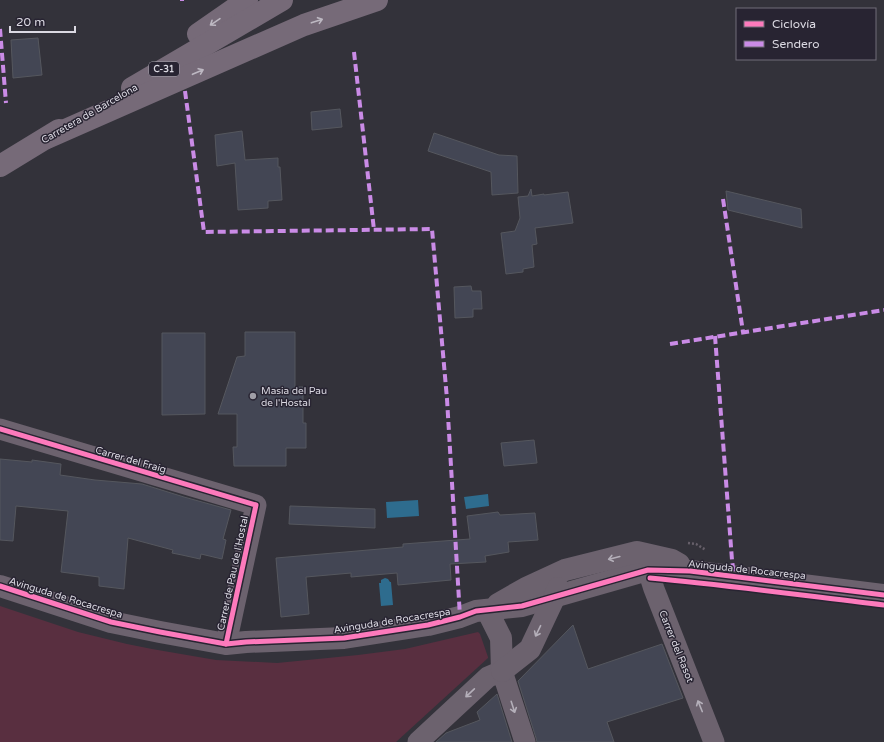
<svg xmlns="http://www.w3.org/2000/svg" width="884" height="742" font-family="'Varela Round',sans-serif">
<rect width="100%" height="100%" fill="#33323a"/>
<path fill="#592f40" d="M 0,606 L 78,632 L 127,644 L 152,649 L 216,660 L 277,663 L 358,655 L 405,649 L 478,632 L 480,634 L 488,657 L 488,658 L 396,742 L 0,742 Z"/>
<g fill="#2e6c8e">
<path d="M 488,494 L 489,506 L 466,509 L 464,497 Z"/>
<path d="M 418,500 L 419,516 L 387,518 L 386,502 Z"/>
<path d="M 385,578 L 388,579 L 390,582 L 391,582 L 393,605 L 381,606 L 379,583 L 381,583 L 381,580 Z"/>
</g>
<g fill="#434654" stroke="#55575e">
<path d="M 38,38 L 42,75 L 13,78 L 11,40 Z"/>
<path d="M 340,109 L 342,127 L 312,130 L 311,112 Z"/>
<path d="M 242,131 L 245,160 L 278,158 L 278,167 L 280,167 L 282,200 L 268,201 L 268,208 L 238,210 L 235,163 L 217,166 L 215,135 Z"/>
<path d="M 434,133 L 499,155 L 517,156 L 518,193 L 492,195 L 491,172 L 428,151 Z"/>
<path d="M 531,189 L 532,196 L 544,194 L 544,195 L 568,192 L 573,223 L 535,228 L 537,244 L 532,245 L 534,267 L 523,269 L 523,272 L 506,274 L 501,233 L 515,231 L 520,218 L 518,197 L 528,196 Z"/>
<path d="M 726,191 L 801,209 L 802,228 L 728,210 Z"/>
<path d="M 471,286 L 472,291 L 481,291 L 482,309 L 473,309 L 473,317 L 455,318 L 454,287 Z"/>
<path d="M 245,332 L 295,332 L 295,387 L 303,387 L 303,423 L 306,423 L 306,448 L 286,448 L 286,466 L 234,466 L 233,447 L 237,447 L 237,414 L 218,414 L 237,357 L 245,356 Z"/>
<path d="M 162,333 L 205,333 L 205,414 L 162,415 Z"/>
<path d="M 534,440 L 537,463 L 504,466 L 501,443 Z"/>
<path d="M 0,459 L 32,462 L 32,460 L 61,464 L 60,475 L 95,480 L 142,484 L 184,497 L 231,510 L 223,539 L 226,540 L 222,559 L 201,554 L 200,559 L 182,555 L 172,553 L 173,550 L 128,538 L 124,589 L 99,586 L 99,577 L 61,572 L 68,511 L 16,506 L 13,541 L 0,540 Z"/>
<path d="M 290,506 L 375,509 L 375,528 L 289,524 Z"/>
<path d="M 498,512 L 500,515 L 535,513 L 538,540 L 508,542 L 509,552 L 485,556 L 486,562 L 450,564 L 451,580 L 398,585 L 397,573 L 351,577 L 351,573 L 306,577 L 309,614 L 281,617 L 276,558 L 403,547 L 403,544 L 470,539 L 467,516 Z"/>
<path d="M 573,625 L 588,669 L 662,644 L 683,698 L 607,722 L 614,742 L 537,742 L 536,738 L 518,681 Z"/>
<path d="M 497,694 L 512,742 L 436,742 L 446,733 L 480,720 L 477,712 Z"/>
</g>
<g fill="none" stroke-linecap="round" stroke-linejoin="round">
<path stroke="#67606a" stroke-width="2.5" stroke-dasharray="2 2" stroke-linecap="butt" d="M 688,543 L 696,544 L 706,550"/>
<g stroke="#6c626e" stroke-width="21">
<path d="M 0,429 L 256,505 L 226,644"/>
<path d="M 639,556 L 648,570 L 654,589 L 714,742"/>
<path d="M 418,742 L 488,677 L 502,671 L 525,742"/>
</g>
<g stroke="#6c626e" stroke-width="22">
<path d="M 0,586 L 111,622 L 160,632 L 226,644 L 246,642 L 344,638 L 428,625 L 460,617 L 476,611 L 522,606 L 648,570 L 690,571 L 884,595"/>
<path d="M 498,604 L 526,588 L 565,570 L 637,552 L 672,560 L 679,564"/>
<path d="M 487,610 L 501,638 L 502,671"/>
<path d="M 502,671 L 530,649 L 555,596 L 558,588"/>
</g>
<g stroke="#766a78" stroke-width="22">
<path d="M 198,34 L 247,0"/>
<path d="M 132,88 L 282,0"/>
<path d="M 47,138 L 304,25 L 377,0"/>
<path d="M 0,166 L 59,130"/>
</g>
<g stroke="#ca8be6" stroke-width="4" stroke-dasharray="8 4" stroke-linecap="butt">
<path d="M 182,0 L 182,1"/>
<path d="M 0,29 L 6,103"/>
<path d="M 354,52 L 374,230"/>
<path d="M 185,91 L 204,232 L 432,229 L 447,399 L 460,617"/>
<path d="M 723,199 L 743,332"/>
<path d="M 715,336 L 732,560 L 734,576"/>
<path d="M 670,344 L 884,310"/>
</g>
<defs>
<g id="cycleway">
<path d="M 0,429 L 256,505 L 226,644"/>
<path d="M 650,578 C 728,585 806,596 884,605"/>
<path d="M 0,586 L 111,622 L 160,632 L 226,644 L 246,642 L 344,638 L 428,625 L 460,617 L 476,611 L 522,606 L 648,570 L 690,571 L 884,595"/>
</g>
</defs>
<use href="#cycleway" stroke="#282432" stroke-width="8"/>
<use href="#cycleway" stroke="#fd7abc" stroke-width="5"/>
</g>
<defs><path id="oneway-shaft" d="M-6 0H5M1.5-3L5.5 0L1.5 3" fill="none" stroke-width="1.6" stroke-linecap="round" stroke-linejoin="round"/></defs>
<g stroke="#bdb8c2">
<use href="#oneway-shaft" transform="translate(317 21) rotate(-18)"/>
<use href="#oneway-shaft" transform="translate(215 22) rotate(146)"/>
<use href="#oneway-shaft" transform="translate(198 72) rotate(-23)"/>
</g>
<g stroke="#b4afb9">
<use href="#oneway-shaft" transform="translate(614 558) rotate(166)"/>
<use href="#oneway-shaft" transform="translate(538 631) rotate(116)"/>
<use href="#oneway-shaft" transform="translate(470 693) rotate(137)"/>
<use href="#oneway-shaft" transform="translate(700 706) rotate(-112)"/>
<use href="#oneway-shaft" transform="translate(513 707) rotate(72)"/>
</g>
<circle fill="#a09fa7" stroke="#282432" stroke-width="1.5" cx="253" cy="396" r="4"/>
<g text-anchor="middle" stroke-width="3" stroke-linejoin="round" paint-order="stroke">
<rect fill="#282432" stroke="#a5a3ad" stroke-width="1" x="149" y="62" width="30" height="14" rx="3"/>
<g font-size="9" font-weight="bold" fill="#dbd9e2">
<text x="164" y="72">C-31</text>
</g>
<g font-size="10" fill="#dbd9e2" stroke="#282432">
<text transform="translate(89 113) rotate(-30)" y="4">Carretera de Barcelona</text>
<text transform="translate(131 459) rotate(16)" y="4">Carrer del Fraig</text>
<text transform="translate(747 569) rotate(6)" y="4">Avinguda de Rocacrespa</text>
<text transform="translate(232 573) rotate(-78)" y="4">Carrer de Pau de l'Hostal</text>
<text transform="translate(66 597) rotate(17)" y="4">Avinguda de Rocacrespa</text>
<text transform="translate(392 620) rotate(-9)" y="4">Avinguda de Rocacrespa</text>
<text transform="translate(677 646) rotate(68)" y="4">Carrer del Rasot</text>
</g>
<g font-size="10" fill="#dbd9e2" stroke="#282432" text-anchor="start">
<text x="261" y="394">Masia del Pau<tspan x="261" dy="12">de l'Hostal</tspan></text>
</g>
</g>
<rect x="736" y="8" width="140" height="52" fill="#282432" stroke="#706c78"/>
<rect x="744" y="21" width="20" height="6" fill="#fd7abc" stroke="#706c78"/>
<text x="772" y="28" font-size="12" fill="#dbd9e2">Ciclovía</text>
<rect x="744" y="41" width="20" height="6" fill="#ca8be6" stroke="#706c78"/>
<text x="772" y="48" font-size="12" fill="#dbd9e2">Sendero</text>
<path d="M10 26v6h65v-6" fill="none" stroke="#dbd9e2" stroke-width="2"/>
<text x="16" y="26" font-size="12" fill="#dbd9e2" stroke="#282432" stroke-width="3" paint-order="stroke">20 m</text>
</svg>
